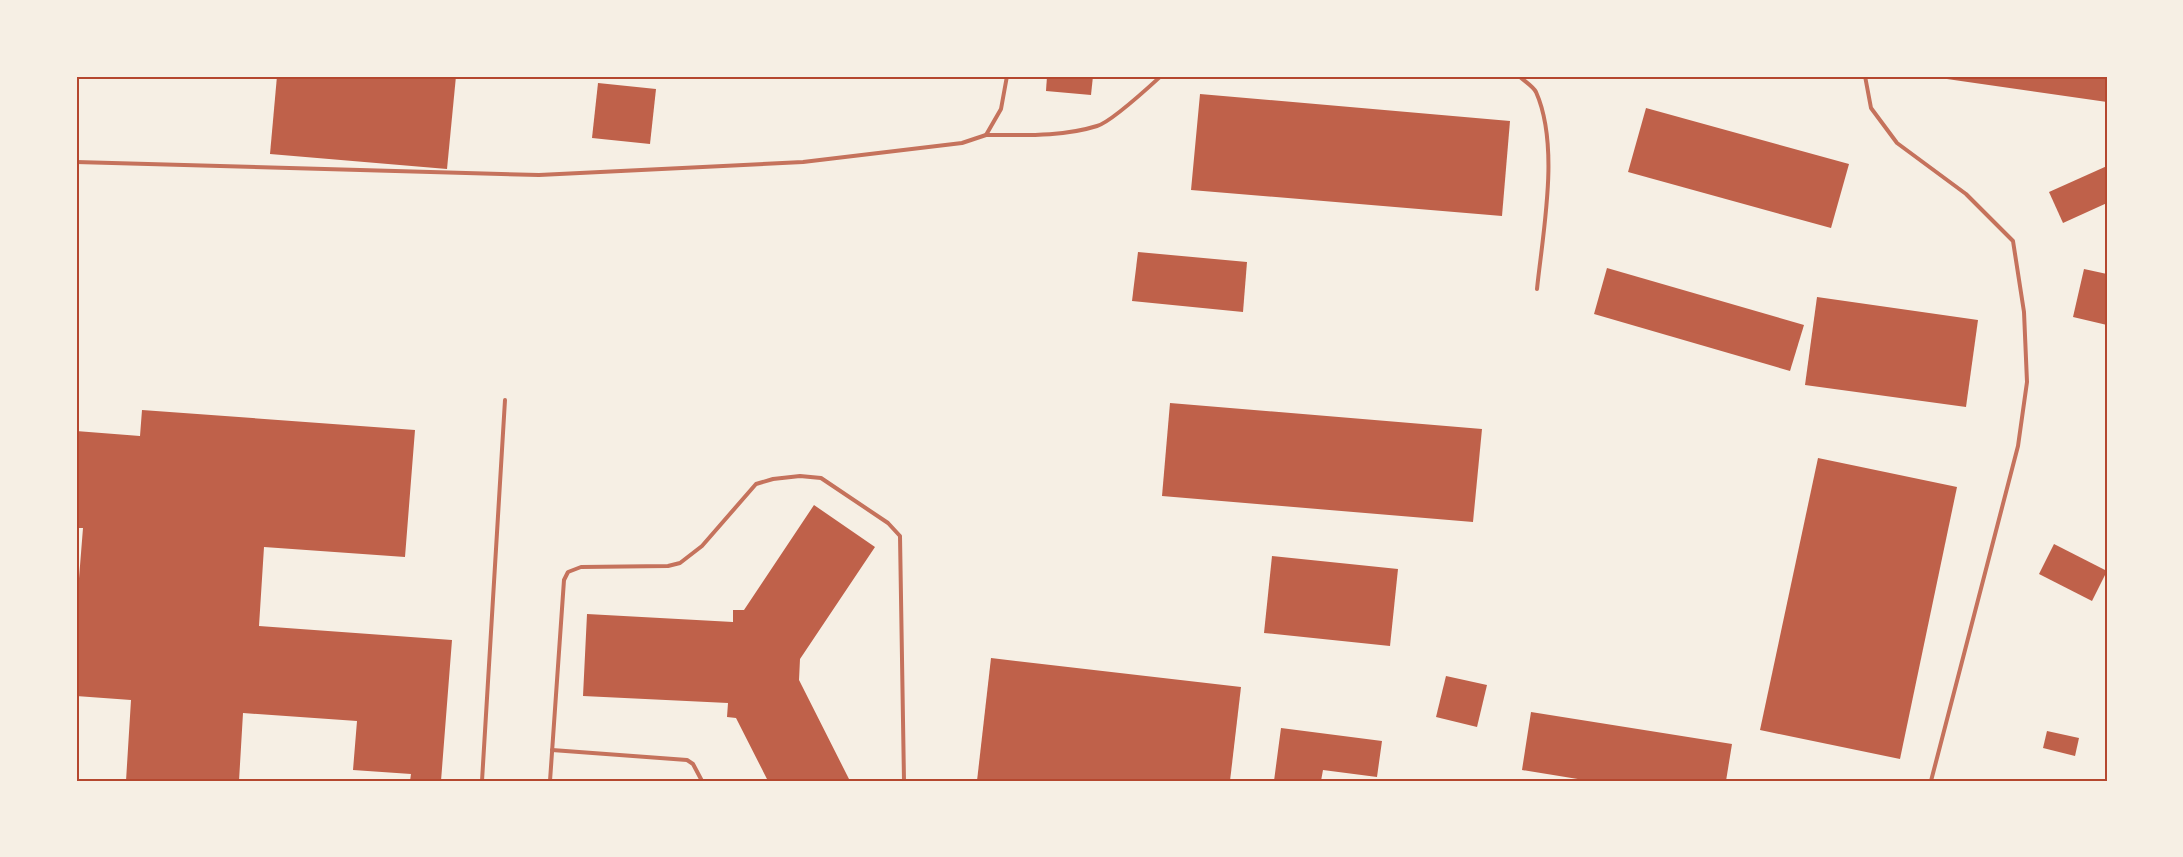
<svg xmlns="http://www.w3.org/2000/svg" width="2183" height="857" font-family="'DM Sans',sans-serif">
<rect width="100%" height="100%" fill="#f6efe4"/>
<g fill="#bf614a">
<path d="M 277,76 L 456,76 L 447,169 L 270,154 Z"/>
<path d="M 1047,76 L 1093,76 L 1091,95 L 1046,91 Z"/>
<path d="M 1933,76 L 2107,76 L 2107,102 L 1933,77 Z"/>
<path d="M 598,83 L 656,89 L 650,144 L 592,138 Z"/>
<path d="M 1200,94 L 1510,121 L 1502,216 L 1191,190 Z"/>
<path d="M 1646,108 L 1849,164 L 1831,228 L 1628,172 Z"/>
<path d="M 2107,166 L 2107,203 L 2063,223 L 2049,192 Z"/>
<path d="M 1138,252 L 1247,262 L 1243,312 L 1132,301 Z"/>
<path d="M 1607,268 L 1804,325 L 1790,371 L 1594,314 Z"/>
<path d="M 2084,269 L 2107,274 L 2107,325 L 2073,317 Z"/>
<path d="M 1817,297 L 1978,320 L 1966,407 L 1805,385 Z"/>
<path d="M 1170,403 L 1482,429 L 1473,522 L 1162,496 Z"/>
<path d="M 142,410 L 415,430 L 405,557 L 264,547 L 259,626 L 452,640 L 441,781 L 410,781 L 411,774 L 353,770 L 357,721 L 243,713 L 239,781 L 126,781 L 131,700 L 76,696 L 76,616 L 83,528 L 76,528 L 76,431 L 140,436 Z"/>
<path d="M 1818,458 L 1957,487 L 1900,759 L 1760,730 Z"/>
<path d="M 814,505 L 875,547 L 800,659 L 799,680 L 850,781 L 768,781 L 736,718 L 727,717 L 728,703 L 583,696 L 587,614 L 733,622 L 733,610 L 744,610 Z"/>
<path d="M 2054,544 L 2107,571 L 2092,601 L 2039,574 Z"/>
<path d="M 1272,556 L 1398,569 L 1390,646 L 1264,633 Z"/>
<path d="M 991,658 L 1241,687 L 1230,781 L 977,781 Z"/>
<path d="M 1446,676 L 1487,685 L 1477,727 L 1436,717 Z"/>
<path d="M 1531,712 L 1732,744 L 1726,781 L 1590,781 L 1522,770 Z"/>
<path d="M 1281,728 L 1382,741 L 1377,777 L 1323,770 L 1321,781 L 1274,781 Z"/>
<path d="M 2047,731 L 2079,738 L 2075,756 L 2043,748 Z"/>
</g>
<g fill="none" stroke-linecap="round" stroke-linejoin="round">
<g stroke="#c5725c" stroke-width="4">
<path d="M 1519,76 C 1524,81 1533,86 1536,92 C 1560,146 1543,231 1537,289"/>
<path d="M 1865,76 L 1871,108 L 1897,143 L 1966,194 L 2013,241 L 2024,312 L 2027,382 L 2018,446 L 1931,781"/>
<path d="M 986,135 C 1023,135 1062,137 1097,126 C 1111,122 1149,87 1161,76"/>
<path d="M 76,162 L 539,175 L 803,162 L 962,143 L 986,135 L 1001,109 L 1007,76"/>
<path d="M 552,750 L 687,760 L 693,764 L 702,781"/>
<path d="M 482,781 L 505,400"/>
<path d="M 550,781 L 564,580 L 568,572 L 581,567 L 668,566 L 680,563 L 702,546 L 756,484 L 773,479 L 800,476 L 821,478 L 888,523 L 900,536 L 904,781"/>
</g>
</g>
<rect width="2183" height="857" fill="none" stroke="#f6efe4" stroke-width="155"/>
<rect x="78" y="78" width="2028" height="702" fill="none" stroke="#b5482f" stroke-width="2"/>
</svg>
